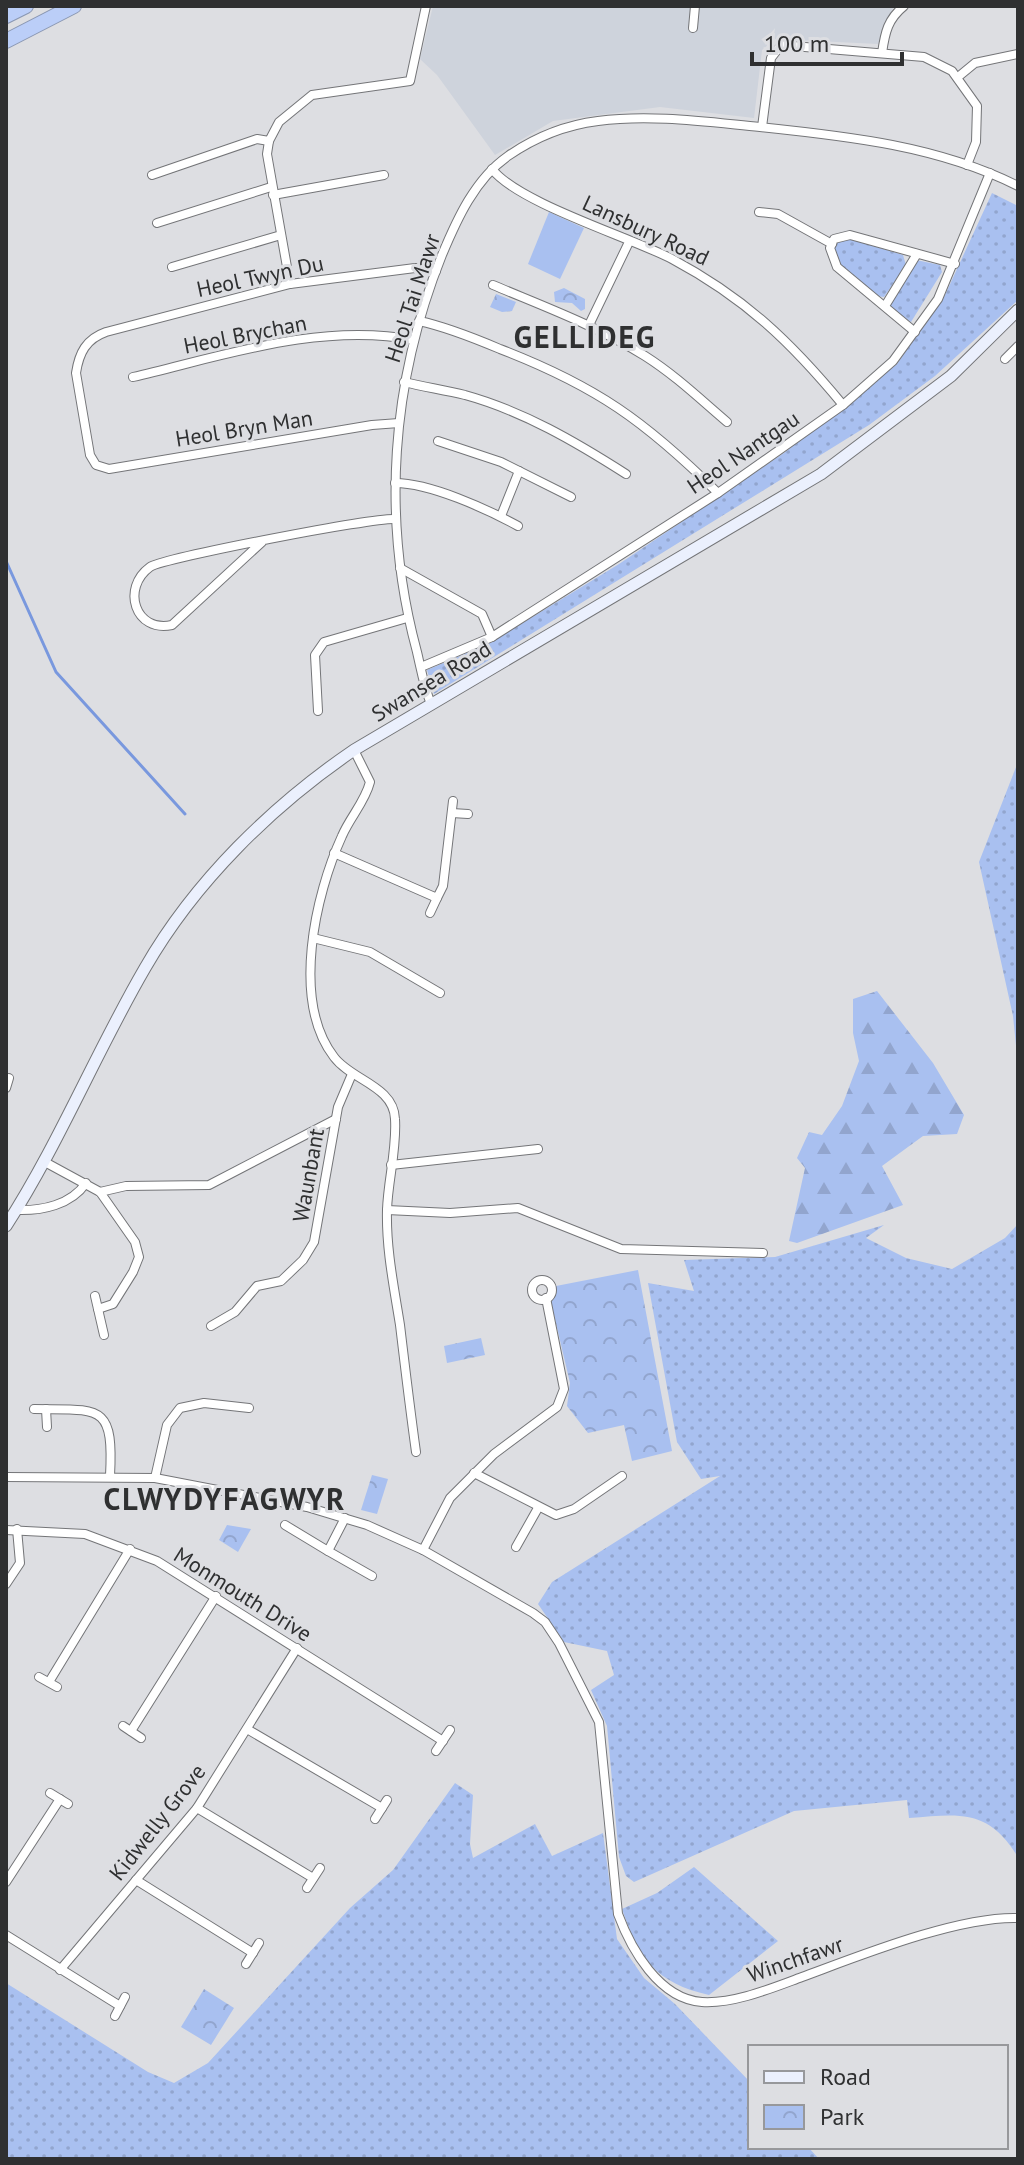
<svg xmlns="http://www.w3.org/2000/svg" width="1024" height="2165" font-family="'PT Sans',sans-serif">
<defs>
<pattern id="grass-dots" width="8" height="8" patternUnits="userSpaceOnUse" patternTransform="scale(2)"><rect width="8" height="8" fill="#a9c0f0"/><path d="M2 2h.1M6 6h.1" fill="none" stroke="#92a5ce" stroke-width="1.8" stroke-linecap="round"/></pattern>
<pattern id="forest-firs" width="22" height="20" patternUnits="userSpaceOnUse" patternTransform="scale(2)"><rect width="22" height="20" fill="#a9c0f0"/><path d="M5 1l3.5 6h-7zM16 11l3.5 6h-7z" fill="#92a5ce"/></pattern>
<pattern id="park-crowns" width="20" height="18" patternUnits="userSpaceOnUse" patternTransform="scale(2)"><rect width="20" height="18" fill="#a9c0f0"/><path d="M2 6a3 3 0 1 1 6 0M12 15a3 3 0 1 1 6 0" fill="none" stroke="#92a5ce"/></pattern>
</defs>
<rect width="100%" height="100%" fill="#dddee2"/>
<path fill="#ced3dc" d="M 433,6 L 894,6 L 878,44 L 775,39 L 762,50 L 754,118 L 660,107 L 553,121 L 495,155 L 437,75 L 420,59 Z"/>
<g fill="url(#grass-dots)">
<path d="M 992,193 L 1018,206 L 1018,300 L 935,376 L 869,425 L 434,694 L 427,670 L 490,643 L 619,564 L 784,453 L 897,364 L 945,295 Z"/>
<path d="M 851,239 L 903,255 L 906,265 L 884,297 L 877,296 L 833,258 L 836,240 Z"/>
<path d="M 916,260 L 940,265 L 942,272 L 911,322 L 889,307 Z"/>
<path d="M 1018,762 L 1018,1065 L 1013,1016 L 979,862 Z"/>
<path d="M 1018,1224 L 1018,1857 C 988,1808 960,1814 909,1818 L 907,1800 L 794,1811 L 634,1882 L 626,1876 L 619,1857 L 607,1726 L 591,1690 L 614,1675 L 607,1651 L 564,1642 L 538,1604 L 552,1582 L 720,1476 L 701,1479 L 677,1442 L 648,1283 L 694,1291 L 684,1260 L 775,1257 L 884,1225 L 866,1238 L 906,1258 L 952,1269 L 1005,1238 Z"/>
<path d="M 455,1783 L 473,1795 L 470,1844 L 473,1858 L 535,1824 L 552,1856 L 603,1833 L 617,1939 L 644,1978 L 675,2004 L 750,2082 L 750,2147 L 808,2147 L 819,2159 L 6,2159 L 6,1983 L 148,2072 L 174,2083 L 208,2063 L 350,1908 L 393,1870 Z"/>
<path d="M 694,1867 L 778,1941 L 709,1995 C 656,1983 639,1959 622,1909 L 657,1893 Z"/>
</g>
<path fill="url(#forest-firs)" d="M 877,991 L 933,1063 L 964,1115 L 957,1134 L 923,1136 L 882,1166 L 903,1205 L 797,1243 L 789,1241 L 805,1168 L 797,1158 L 809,1132 L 822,1135 L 842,1106 L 859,1061 L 853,1033 L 853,999 Z"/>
<g fill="url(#park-crowns)">
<path d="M 564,288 L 585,299 L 585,309 L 581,311 L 572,303 L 555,302 L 554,292 Z"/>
<path d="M 496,294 L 516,302 L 512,311 L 502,312 L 490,307 Z"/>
<path d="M 638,1270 L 672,1451 L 632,1461 L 624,1425 L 588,1433 L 567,1406 L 570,1383 L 551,1302 L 556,1286 Z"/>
<path d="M 481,1338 L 485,1355 L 447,1363 L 444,1346 Z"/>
<path d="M 372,1475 L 388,1479 L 377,1514 L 361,1510 Z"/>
<path d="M 227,1525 L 251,1529 L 238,1552 L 219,1540 Z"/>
<path d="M 204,1989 L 234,2008 L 211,2045 L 181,2027 Z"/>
</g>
<path fill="#a9c0f0" d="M 549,212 L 584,228 L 560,279 L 528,264 Z"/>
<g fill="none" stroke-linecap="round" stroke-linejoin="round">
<path stroke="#7998de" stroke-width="3" d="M 6,561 L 56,672 L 185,814"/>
<defs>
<g id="street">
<path d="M 693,28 L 695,6"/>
<path d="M 882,53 C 885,32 888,19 904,6"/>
<path d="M 958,77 L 975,63 L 1018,54"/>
<path d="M 762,127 L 771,58 L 781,45 L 924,57 L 952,71 L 977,106 L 976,142 L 967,165"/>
<path d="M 492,169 C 518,203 630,237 672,259 C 745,298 791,342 843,405"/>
<path d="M 152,175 L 257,139 L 269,141"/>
<path d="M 273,195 L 384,175"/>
<path d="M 759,212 L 778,214 L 832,244"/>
<path d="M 157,223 L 271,187"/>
<path d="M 172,267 L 281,235"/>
<path d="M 290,284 L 267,154 L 269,141 L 279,122 L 312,95 L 410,81 L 426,6"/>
<path d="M 493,285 C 545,307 597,326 645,356 C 675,375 700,399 727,422"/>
<path d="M 885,306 L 917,254"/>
<path d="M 419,321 C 447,327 474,338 500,349 C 596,386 645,421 718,493"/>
<path d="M 589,325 L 629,242"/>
<path d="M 915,332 L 837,267 L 830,248 L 834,239 L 850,235 L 955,264"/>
<path d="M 1005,359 L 1018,346"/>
<path d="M 133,377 C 223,356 320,322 414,340"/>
<path d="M 404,382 C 424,387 445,390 465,395 C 523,411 576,442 626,474"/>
<path d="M 399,423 L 372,425 L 109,469 L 96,465 L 90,455 L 76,373 C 79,353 86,339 106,332 L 290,284 L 415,268 L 436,271"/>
<path d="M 438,441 L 501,462 L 571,497"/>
<path d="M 395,483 C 430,483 487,509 518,526"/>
<path d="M 501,516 L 519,471"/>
<path d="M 262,542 L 172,625 C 135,633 121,588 150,567 C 163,558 375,517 396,519"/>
<path d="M 400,568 L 482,614 L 492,637"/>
<path d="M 421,667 L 492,637 L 718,493 L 843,405 L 893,361 L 938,299 L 990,173"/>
<path d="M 431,704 C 424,687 421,669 417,652 C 381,519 391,382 442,255 C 457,219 475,179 508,156 C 534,138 566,125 598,121 C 651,114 707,122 760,127 C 847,136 939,146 1018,186"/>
<path d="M 318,711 L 315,655 L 324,642 L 407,618"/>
<path d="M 354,750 L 370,782 C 365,802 350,817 342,836 C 315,895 291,1001 334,1057 C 351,1080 394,1086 395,1119 C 397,1149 388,1180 387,1210 C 386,1249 394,1287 400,1325 C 405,1367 410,1409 416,1452"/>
<path d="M 452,813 L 468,814"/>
<path d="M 334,853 L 437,898 L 443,886 L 453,801"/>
<path d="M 430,913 L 437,898"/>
<path d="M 313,938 L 370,952 L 440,993"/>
<path d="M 6,1088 L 9,1078"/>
<path d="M 43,1161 L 100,1192 L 135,1242 L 139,1257 L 133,1272 L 113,1304 L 98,1309"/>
<path d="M 391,1165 L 538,1149"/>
<path d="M 100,1192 L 126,1186 L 209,1185 L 336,1119"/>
<path d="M 16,1210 C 42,1211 71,1205 86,1183"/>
<path d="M 387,1210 L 450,1213 L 518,1208 L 621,1249 L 763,1253"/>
<circle cx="542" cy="1290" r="10"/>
<path d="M 95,1296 L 104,1335"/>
<path d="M 211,1326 L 235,1312 L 257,1286 L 281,1281 L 303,1260 L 314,1242 L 338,1107 L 352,1074"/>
<path d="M 34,1409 C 100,1410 114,1403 110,1476"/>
<path d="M 46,1409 L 47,1427"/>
<path d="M 474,1473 L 556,1515 L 574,1509 L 622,1476"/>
<path d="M 6,1477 L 155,1478 L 307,1507 L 367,1525 L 423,1550 L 533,1613 L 545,1622 L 559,1643 L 599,1722 L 618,1914 C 631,1949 659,1999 702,2002 C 734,2004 772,1988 802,1977 C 859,1956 958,1916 1018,1918"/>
<path d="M 155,1478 L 167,1425 L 180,1408 L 204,1403 L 249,1408"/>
<path d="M 285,1525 L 328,1551 L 345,1518"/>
<path d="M 6,1530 L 85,1534 L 157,1561 L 443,1741"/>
<path d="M 516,1547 L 538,1508"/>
<path d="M 423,1550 L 450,1498 L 494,1454 L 557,1407 L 564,1389 L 546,1298"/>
<path d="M 328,1551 L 372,1576"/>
<path d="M 6,1584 L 20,1563 L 17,1529"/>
<path d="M 39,1677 L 57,1687"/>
<path d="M 49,1682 L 130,1549"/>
<path d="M 123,1726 L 141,1738"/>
<path d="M 247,1729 L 382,1808"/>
<path d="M 131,1731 L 216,1596"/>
<path d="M 436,1751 L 450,1730"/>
<path d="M 50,1793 L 68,1804"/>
<path d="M 197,1808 L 313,1878"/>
<path d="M 375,1819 L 387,1800"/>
<path d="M 136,1880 L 253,1953"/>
<path d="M 6,1882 L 60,1799"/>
<path d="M 307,1888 L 320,1868"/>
<path d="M 6,1935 L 120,2006"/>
<path d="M 246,1964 L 259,1943"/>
<path d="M 60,1970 L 197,1808 L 297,1648"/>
<path d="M 115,2016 L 125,1997"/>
</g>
<path id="secondary" d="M 6,1226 C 59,1144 96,1052 145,968 C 195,881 272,806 354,750 L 821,474 L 951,376 L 1018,310"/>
<g id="highway">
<path d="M 6,16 L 26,6"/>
<path d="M 6,41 L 74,6"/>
</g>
</defs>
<use href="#street" stroke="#747578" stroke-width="10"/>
<use href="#secondary" stroke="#747578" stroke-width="13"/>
<use href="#highway" stroke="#8a97b2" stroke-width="16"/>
<use href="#street" stroke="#fff" stroke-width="8"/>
<use href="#secondary" stroke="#ebf0fd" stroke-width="11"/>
<use href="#highway" stroke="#bbcef8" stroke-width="14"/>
</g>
<g text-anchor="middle" stroke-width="6" stroke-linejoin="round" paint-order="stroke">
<g font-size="22" fill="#2f3031" stroke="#dddee2">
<text transform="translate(646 230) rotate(25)" y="8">Lansbury Road</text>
<text transform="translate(260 276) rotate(-12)" y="8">Heol Twyn Du</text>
<text transform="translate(412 298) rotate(-72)" y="8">Heol Tai Mawr</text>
<text transform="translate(245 334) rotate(-11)" y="8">Heol Brychan</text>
<text transform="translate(244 428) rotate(-9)" y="8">Heol Bryn Man</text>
<text transform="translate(743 452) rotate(-34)" y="8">Heol Nantgau</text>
<text transform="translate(431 681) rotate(-31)" y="8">Swansea Road</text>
<text transform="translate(308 1175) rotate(-80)" y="8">Waunbant</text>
<text transform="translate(243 1594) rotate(32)" y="8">Monmouth Drive</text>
<text transform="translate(157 1822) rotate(-52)" y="8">Kidwelly Grove</text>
<text transform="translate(795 1959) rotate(-19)" y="8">Winchfawr</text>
</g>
<g font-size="30" font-weight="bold" letter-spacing="2" fill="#2f3031" stroke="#dddee2">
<text x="585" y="348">GELLIDEG</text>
<text x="225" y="1510">CLWYDYFAGWYR</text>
</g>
</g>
<rect width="1024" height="2165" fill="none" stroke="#2f3031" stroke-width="16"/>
<rect x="748" y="2045" width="260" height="104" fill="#dddee2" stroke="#97989b" stroke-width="2"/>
<rect x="764" y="2071" width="40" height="12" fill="#ebf0fd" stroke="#97989b" stroke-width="2"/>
<text x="820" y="2085" font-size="24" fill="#2f3031">Road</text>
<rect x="764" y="2105" width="40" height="24" fill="url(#park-crowns)" stroke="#97989b" stroke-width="2"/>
<text x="820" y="2125" font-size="24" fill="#2f3031">Park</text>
<path d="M752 52v12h150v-12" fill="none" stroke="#2f3031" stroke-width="4"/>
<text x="764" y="52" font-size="24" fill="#2f3031" stroke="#dddee2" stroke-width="6" paint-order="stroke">100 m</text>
</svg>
